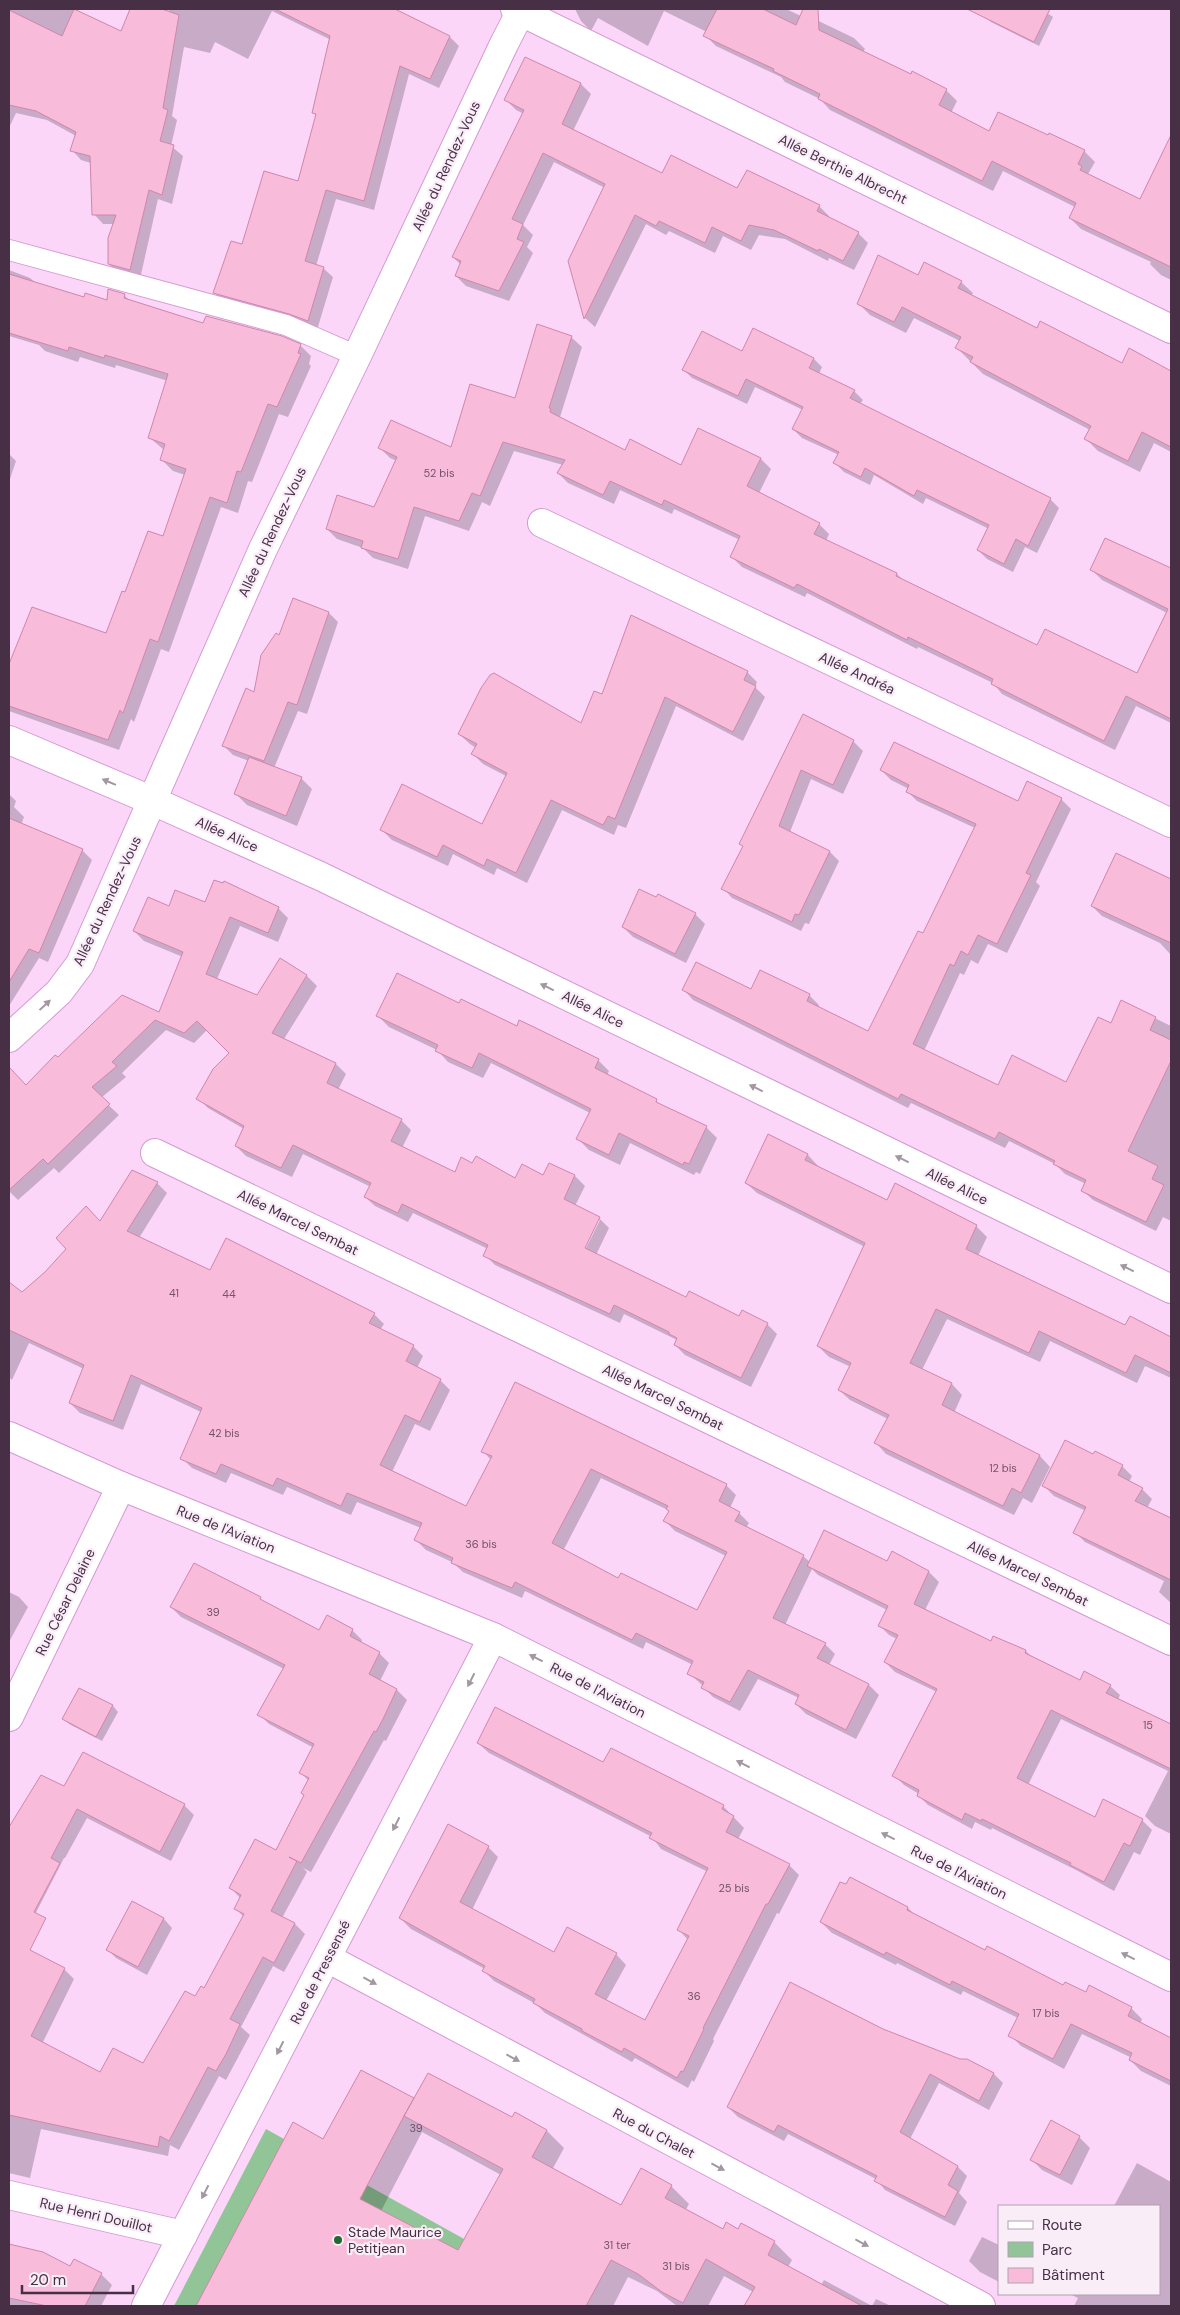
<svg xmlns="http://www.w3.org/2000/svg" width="1180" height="2315" font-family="'DM Sans',sans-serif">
<rect width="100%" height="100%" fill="#fbd6f9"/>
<path fill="#91c497" d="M 266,2129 L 585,2306 L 174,2306 Z"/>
<g fill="#0003" fill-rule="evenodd">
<path d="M 9,9 L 70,9 L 122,32 L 132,9 L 158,9 L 168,12 L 170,9 L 390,9 L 450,37 L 459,46 L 439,88 L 409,74 L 374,210 L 336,199 L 316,266 L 323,268 L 333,277 L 317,330 L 224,302 L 215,293 L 243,246 L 299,183 L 317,116 L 314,113 L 331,40 L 272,11 L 248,59 L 215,42 L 210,53 L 184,47 L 172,116 L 177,120 L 171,146 L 183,156 L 172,204 L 158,199 L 140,279 L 119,274 L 109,264 L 115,224 L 103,224 L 94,214 L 91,163 L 81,160 L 72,150 L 76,136 L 47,120 L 16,113 L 9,128 Z"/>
<path d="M 575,9 L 731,9 L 736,11 L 738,9 L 786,9 L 801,16 L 802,13 L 854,38 L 865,49 L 863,52 L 946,90 L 957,101 L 951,113 L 990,133 L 1084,151 L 1095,162 L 1088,174 L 1141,201 L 1157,167 L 1171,173 L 1171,280 L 1161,275 L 1150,264 L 1151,262 L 1081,229 L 1070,218 L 1075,207 L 1003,171 L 993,191 L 830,110 L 820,99 L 785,82 L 781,77 L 716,46 L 705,35 L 707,32 L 664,11 L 648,46 L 598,18 L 591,31 L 581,21 Z"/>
<path d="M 989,9 L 1041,9 L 1053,17 L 1039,46 L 991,22 L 985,17 Z"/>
<path d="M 526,59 L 581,84 L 591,94 L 573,131 L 663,174 L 819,206 L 829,216 L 828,218 L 858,233 L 868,243 L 854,270 L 829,258 L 828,261 L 785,239 L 759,235 L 751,250 L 723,236 L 715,253 L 669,231 L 666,235 L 646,224 L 595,327 L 585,318 L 570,261 L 605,188 L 554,162 L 523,225 L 533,235 L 527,247 L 533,253 L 509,301 L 466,286 L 456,276 L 461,265 L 453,257 L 524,114 L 516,110 L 506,100 Z"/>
<path d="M 9,270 L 30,278 L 36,283 L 85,299 L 109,301 L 124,295 L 131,302 L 204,324 L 300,345 L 311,356 L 309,364 L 311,366 L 288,417 L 279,414 L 252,482 L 248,481 L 238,513 L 221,507 L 169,652 L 161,649 L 134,722 L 131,719 L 119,750 L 9,711 L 9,668 L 33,608 L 107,635 L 126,593 L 164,538 L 185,475 L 173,471 L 162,460 L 164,450 L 150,438 L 168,381 L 116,365 L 115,368 L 80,357 L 78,362 L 45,351 L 39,345 L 9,336 Z"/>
<path d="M 918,276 L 961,282 L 973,293 L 971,296 L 1037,330 L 1123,364 L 1130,350 L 1171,373 L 1171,452 L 1154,443 L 1140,472 L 1098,451 L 1086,439 L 1090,430 L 983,374 L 956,347 L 960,341 L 914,318 L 906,333 L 870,315 L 858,303 Z"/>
<path d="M 571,337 L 582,347 L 560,417 L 625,451 L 681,467 L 761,459 L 771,469 L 759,493 L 819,524 L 829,534 L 826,541 L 897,574 L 904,581 L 1038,647 L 1137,674 L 1167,613 L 1102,580 L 1092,570 L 1106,539 L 1171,569 L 1171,723 L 1136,706 L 1115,750 L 1002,694 L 993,683 L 918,647 L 917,649 L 807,593 L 805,597 L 742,567 L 732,557 L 740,540 L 674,509 L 672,514 L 620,490 L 614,504 L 568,483 L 558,473 L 563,465 L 514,451 L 490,506 L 482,502 L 469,531 L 425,516 L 408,569 L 373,558 L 363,548 L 337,539 L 327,529 L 375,509 L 397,461 L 390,458 L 380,448 L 452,449 L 516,400 Z"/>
<path d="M 742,353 L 814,359 L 822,367 L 819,374 L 854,391 L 863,400 L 860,404 L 1050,499 L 1059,508 L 1037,553 L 1025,547 L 1013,572 L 987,559 L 978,550 L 989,529 L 926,498 L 923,504 L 874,475 L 870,485 L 844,472 L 835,463 L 839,455 L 802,438 L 793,429 L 803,410 L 755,387 L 747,404 L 692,378 L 684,370 Z"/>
<path d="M 9,454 L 16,461 L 9,482 Z"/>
<path d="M 329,613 L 338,622 L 307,714 L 298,711 L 274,768 L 301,778 L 312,789 L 297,826 L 247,805 L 236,794 L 249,761 L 233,755 L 224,746 L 255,693 L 280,636 Z"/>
<path d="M 747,672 L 757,682 L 755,687 L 765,697 L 743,741 L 676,706 L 626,828 L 618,825 L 614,835 L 562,810 L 527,883 L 497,868 L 494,875 L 453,854 L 448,866 L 392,840 L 381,829 L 483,825 L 506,776 L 483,764 L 473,754 L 476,748 L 470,744 L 459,734 L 582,725 L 603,696 Z"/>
<path d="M 803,716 L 853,741 L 863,751 L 843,794 L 811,779 L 790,832 L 830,852 L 839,861 L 809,924 L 805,923 L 801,931 L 732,898 L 723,888 L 744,847 Z"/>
<path d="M 881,770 L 1018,803 L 1061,799 L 1071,809 L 1036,882 L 1040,886 L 1007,953 L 988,944 L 978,964 L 971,960 L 964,975 L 960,973 L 924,1051 L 998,1087 L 1067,1083 L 1111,1025 L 1122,1002 L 1171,1026 L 1171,1221 L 1163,1217 L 1156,1231 L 1093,1200 L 1083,1191 L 1086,1184 L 1065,1174 L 1055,1164 L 1009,1141 L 1005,1148 L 911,1103 L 908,1108 L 693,1000 L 684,990 L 751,991 L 809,995 L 819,1005 L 818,1007 L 869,1032 L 923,935 L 975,828 L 917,801 L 908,792 L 909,789 L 891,780 Z"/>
<path d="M 9,794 L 16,801 L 14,807 L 24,817 L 21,825 L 82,850 L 92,860 L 48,962 L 39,958 L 9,1006 Z"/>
<path d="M 1116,855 L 1171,880 L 1171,955 L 1160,943 L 1102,916 L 1092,906 Z"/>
<path d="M 205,904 L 278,908 L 288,918 L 278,942 L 240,926 L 217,979 L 258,997 L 280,959 L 307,976 L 317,986 L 284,1039 L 336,1064 L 346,1074 L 338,1090 L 401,1120 L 411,1130 L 402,1148 L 455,1174 L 473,1165 L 516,1180 L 544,1177 L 550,1165 L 575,1176 L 585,1186 L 575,1206 L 599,1218 L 609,1228 L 596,1255 L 687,1298 L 740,1317 L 767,1324 L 777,1334 L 751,1387 L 685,1355 L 675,1345 L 677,1340 L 624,1314 L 620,1323 L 495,1265 L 485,1255 L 488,1249 L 413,1213 L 408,1222 L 375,1206 L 365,1197 L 371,1187 L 303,1154 L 292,1177 L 246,1156 L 236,1146 L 244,1129 L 208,1108 L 198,1098 L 230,1053 L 207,1030 L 194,1043 L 166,1030 L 122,1073 L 126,1077 L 101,1098 L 119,1115 L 59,1173 L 54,1168 L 18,1200 L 9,1191 L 9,1096 L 22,1083 L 26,1087 L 58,1059 L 159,1013 L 183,957 L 144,941 L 134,931 L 170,907 ZM 597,1220 L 600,1220 L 583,1254 L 581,1253 Z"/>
<path d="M 695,914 L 705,924 L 686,963 L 633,937 L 623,927 Z"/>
<path d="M 460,1005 L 598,1060 L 609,1071 L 607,1076 L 656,1101 L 663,1107 L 706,1127 L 717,1138 L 700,1174 L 696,1172 L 694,1175 L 630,1143 L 620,1165 L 589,1150 L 578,1139 L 590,1113 L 491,1063 L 483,1078 L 448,1062 L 437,1050 L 389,1027 L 378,1016 Z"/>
<path d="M 768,1136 L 808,1155 L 818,1166 L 817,1168 L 887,1202 L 895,1185 L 976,1226 L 987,1237 L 978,1256 L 1126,1326 L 1130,1317 L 1171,1338 L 1171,1378 L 1145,1366 L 1137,1383 L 1050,1341 L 1040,1362 L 947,1319 L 922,1370 L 952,1384 L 962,1395 L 954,1413 L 1040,1456 L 1050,1467 L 1032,1503 L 1023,1498 L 1014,1515 L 886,1454 L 876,1443 L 888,1419 L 850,1400 L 839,1390 L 851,1367 L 829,1357 L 818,1346 L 865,1247 L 757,1193 L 746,1183 Z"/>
<path d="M 157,1183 L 167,1193 L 139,1238 L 211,1272 L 374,1314 L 384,1324 L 380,1330 L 413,1346 L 423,1356 L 417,1368 L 440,1380 L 450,1390 L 430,1431 L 415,1424 L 392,1472 L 466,1508 L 491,1460 L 483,1451 L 726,1485 L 736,1495 L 730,1508 L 739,1513 L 749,1523 L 746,1528 L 803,1556 L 810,1562 L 888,1563 L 893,1553 L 929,1572 L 939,1582 L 925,1610 L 992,1643 L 1026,1651 L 1033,1658 L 1080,1681 L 1110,1686 L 1120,1695 L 1118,1700 L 1171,1725 L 1171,1834 L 1155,1826 L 1145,1816 L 1168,1771 L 1061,1719 L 1028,1785 L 1095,1819 L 1142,1820 L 1152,1830 L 1140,1855 L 1134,1852 L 1114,1891 L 1078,1871 L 992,1828 L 991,1830 L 975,1822 L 972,1829 L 928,1805 L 918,1795 L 919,1794 L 904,1785 L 894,1775 L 937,1692 L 895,1672 L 885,1662 L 897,1639 L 889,1635 L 879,1625 L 887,1610 L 818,1575 L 812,1569 L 785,1625 L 825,1644 L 835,1654 L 829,1665 L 869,1685 L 879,1695 L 856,1739 L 806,1714 L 796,1704 L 799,1698 L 758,1679 L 740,1711 L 713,1697 L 703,1687 L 703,1686 L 689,1673 L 693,1665 L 646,1642 L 643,1649 L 525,1591 L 522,1598 L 463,1572 L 452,1562 L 426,1550 L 416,1540 L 421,1528 L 357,1502 L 351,1515 L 287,1487 L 283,1495 L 231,1473 L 226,1483 L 192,1468 L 182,1458 L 201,1412 L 141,1384 L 123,1430 L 80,1413 L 70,1403 L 84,1369 L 29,1343 L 12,1380 L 9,1377 L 9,1305 L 100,1222 ZM 601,1478 L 670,1511 L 665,1521 L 675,1531 L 726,1556 L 698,1612 L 619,1580 L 563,1551 Z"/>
<path d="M 1094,1456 L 1122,1466 L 1132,1476 L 1129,1482 L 1142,1489 L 1152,1499 L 1147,1508 L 1171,1519 L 1171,1603 L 1159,1592 L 1164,1581 L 1085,1542 L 1075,1532 L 1086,1511 L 1054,1496 L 1044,1486 Z"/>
<path d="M 9,1592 L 19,1597 L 28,1607 L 9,1642 Z"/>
<path d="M 260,1598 L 266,1604 L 320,1632 L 352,1630 L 362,1640 L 361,1643 L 379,1653 L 389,1663 L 380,1681 L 397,1690 L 407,1700 L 392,1729 L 386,1741 L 384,1740 L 311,1872 L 303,1868 L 307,1872 L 282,1918 L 295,1924 L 305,1934 L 284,1972 L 273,1966 L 241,2027 L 250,2035 L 226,2080 L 219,2076 L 179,2150 L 170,2145 L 168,2156 L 41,2129 L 30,2178 L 9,2173 L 9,2085 L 38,1955 L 64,1969 L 74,1979 L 42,2044 L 100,2074 L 144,2065 L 205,1989 L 244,1917 L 235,1908 L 240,1898 L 231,1888 L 276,1852 L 305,1796 L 302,1793 L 309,1781 L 301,1773 L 314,1748 L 269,1724 L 259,1714 L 284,1669 L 181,1617 L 171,1607 Z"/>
<path d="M 79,1689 L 113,1706 L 118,1712 L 102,1741 L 69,1724 L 64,1718 Z"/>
<path d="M 478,1743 L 603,1764 L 723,1806 L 744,1828 L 738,1839 L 789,1865 L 799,1875 L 779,1914 L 777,1913 L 713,2039 L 714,2041 L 694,2082 L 692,2080 L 688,2088 L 635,2058 L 632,2062 L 545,2013 L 536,2004 L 494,1981 L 484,1971 L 485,1969 L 411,1929 L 400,1918 L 488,1847 L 498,1857 L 472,1910 L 554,1954 L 616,1954 L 626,1965 L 606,2001 L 645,2022 L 688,1940 L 679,1930 L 708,1872 L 661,1849 L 652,1837 L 489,1753 Z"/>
<path d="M 64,1788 L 184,1805 L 194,1815 L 171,1861 L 87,1818 L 65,1858 L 64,1858 L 9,1965 L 9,1853 L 14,1842 L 9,1836 L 9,1830 L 22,1806 L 24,1808 Z"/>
<path d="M 850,1879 L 908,1908 L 916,1916 L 986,1951 L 1064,1987 L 1131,2008 L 1142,2019 L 1140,2024 L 1171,2039 L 1171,2086 L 1141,2071 L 1130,2060 L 1132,2058 L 1082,2034 L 1064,2069 L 1021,2046 L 1010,2035 L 1018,2018 L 963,1991 L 961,1995 L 897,1963 L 896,1965 L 832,1933 L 821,1922 Z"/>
<path d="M 133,1902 L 164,1919 L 172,1928 L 147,1975 L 116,1958 L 108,1950 Z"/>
<path d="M 882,2030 L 959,2060 L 967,2060 L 994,2074 L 1003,2083 L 989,2110 L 939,2083 L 910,2139 L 958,2167 L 967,2176 L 959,2193 L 967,2202 L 955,2226 L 885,2190 L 876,2179 L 788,2134 L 784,2141 L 738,2117 L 728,2107 Z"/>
<path d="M 413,2099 L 513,2118 L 547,2131 L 564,2148 L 552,2170 L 622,2206 L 671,2186 L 689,2204 L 685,2211 L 723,2231 L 738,2230 L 774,2242 L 792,2260 L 788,2267 L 821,2285 L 824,2280 L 872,2306 L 876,2299 L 891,2306 L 755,2306 L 749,2300 L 753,2292 L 724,2276 L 708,2306 L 677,2306 L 657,2291 L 628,2277 L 613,2306 L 197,2306 L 293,2124 L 324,2141 ZM 422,2132 L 501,2175 L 459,2252 L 381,2211 Z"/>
<path d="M 1079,2137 L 1090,2148 L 1072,2185 L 1042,2170 L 1031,2159 Z"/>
<path d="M 1137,2163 L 1171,2182 L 1171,2306 L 1074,2306 L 1078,2298 L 1070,2294 L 1159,2294 L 1159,2206 L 1114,2206 Z"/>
<path d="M 982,2237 L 999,2245 L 999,2282 L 980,2272 L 969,2261 Z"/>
<path d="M 9,2246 L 45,2254 L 70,2268 L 101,2274 L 112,2285 L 101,2306 L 9,2306 Z"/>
</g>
<g fill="#f9bbda" stroke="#d086ac" fill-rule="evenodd">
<path d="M 74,9 L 121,31 L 130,9 L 162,9 L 179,15 L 163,108 L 168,110 L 160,141 L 174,145 L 162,195 L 149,190 L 130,270 L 108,264 L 108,238 L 116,215 L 92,215 L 90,156 L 70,151 L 76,132 L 36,111 L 9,105 L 9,10 L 62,36 Z"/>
<path d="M 275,9 L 395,9 L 450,36 L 430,79 L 400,66 L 364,201 L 326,190 L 305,261 L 324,267 L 308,321 L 289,314 L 213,293 L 231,241 L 242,244 L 264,171 L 298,181 L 316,114 L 312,113 L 330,36 Z"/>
<path d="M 717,9 L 763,9 L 796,25 L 803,9 L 818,9 L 819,30 L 911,74 L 912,71 L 947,89 L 939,105 L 989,131 L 998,112 L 1048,135 L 1049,133 L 1085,150 L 1078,164 L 1082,166 L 1080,170 L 1140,199 L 1171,135 L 1171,267 L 1069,218 L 1076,203 L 992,161 L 982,181 L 818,99 L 820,94 L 773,71 L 774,69 L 703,36 Z"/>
<path d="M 967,9 L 1050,9 L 1034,42 Z"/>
<path d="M 525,57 L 581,83 L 562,124 L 662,173 L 671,155 L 737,188 L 747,170 L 820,205 L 817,211 L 859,232 L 843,261 L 819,249 L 818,251 L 774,230 L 749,225 L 741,241 L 712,227 L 705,243 L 659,221 L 656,226 L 635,215 L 584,319 L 568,261 L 605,184 L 543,153 L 512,219 L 523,224 L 517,239 L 524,242 L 499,291 L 455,276 L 461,261 L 452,257 L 524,110 L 504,100 Z"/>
<path d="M 878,255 L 918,275 L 924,262 L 962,281 L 958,288 L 1037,328 L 1040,321 L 1122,363 L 1129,348 L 1171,371 L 1171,447 L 1142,432 L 1128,461 L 1084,439 L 1091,426 L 970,362 L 973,357 L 955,348 L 961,337 L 902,307 L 894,322 L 857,304 Z"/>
<path d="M 9,274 L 84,297 L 85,293 L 107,300 L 108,289 L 125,294 L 124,298 L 203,323 L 206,316 L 282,336 L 301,344 L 298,353 L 301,354 L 277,407 L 268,404 L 241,472 L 237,471 L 227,503 L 210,497 L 158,642 L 150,639 L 123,713 L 120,710 L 108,740 L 9,706 L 9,664 L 32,607 L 106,633 L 122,591 L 125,592 L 148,531 L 163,536 L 186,469 L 160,460 L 165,444 L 148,438 L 168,374 L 105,355 L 104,358 L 69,347 L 68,351 L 9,333 Z"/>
<path d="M 537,324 L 572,336 L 549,408 L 551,409 L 550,412 L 625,450 L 630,439 L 681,465 L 698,428 L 761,458 L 747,486 L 820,523 L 814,534 L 897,573 L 896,576 L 1037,645 L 1045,629 L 1137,673 L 1168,609 L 1090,570 L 1105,538 L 1171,568 L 1171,719 L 1126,696 L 1104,741 L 991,684 L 993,679 L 908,637 L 907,640 L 797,584 L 794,588 L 730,557 L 740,536 L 664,500 L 662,505 L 610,481 L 603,495 L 557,473 L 565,460 L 503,442 L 480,496 L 472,493 L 459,521 L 414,507 L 398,559 L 361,548 L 363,541 L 326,529 L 337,495 L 374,507 L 397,457 L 378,448 L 391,420 L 451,447 L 470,384 L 515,398 Z"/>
<path d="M 753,328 L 814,358 L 809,368 L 855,390 L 850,398 L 1051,498 L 1028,546 L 1016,539 L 1004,564 L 977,550 L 989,525 L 917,490 L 914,496 L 865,468 L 861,477 L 833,463 L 839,452 L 792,429 L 803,407 L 746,379 L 738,396 L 682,370 L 702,331 L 742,351 Z"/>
<path d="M 293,598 L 329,612 L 297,705 L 288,702 L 264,761 L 222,746 L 246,688 L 254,692 L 261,655 L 276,633 L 279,635 Z"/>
<path d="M 631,615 L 748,671 L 744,680 L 756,686 L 733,732 L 665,697 L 615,819 L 608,816 L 603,825 L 551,800 L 516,873 L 487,859 L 484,866 L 443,845 L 437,857 L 380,830 L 402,784 L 482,824 L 507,773 L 471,754 L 477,744 L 458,734 L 481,688 L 490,675 L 494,673 L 581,723 L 594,691 L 602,694 Z"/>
<path d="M 803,714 L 854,740 L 833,785 L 801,770 L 779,826 L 830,851 L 799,915 L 795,914 L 792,922 L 721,889 L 743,846 L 739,844 Z"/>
<path d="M 894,742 L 1018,801 L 1027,781 L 1062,798 L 1026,873 L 1031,875 L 997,944 L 978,935 L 968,955 L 961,951 L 954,966 L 950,964 L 913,1044 L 998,1085 L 1012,1055 L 1066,1082 L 1098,1017 L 1111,1023 L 1121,1000 L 1156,1017 L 1150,1030 L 1171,1040 L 1171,1061 L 1128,1151 L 1158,1166 L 1152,1179 L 1164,1185 L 1146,1222 L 1081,1191 L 1086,1180 L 1053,1164 L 1055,1161 L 999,1132 L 995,1139 L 901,1094 L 898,1099 L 682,990 L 696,962 L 751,989 L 760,970 L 810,994 L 807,1001 L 868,1031 L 918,931 L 923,933 L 976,824 L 906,792 L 909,785 L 880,770 Z"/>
<path d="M 249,757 L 302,777 L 286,816 L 234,794 Z"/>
<path d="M 9,818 L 83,849 L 39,953 L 29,949 L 9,982 Z"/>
<path d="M 1116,853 L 1171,879 L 1171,943 L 1091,906 Z"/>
<path d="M 214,880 L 223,883 L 224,881 L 279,907 L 268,933 L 230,917 L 206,974 L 257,995 L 280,958 L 307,975 L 272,1033 L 336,1063 L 327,1083 L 402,1119 L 391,1141 L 455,1172 L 461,1157 L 472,1163 L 476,1156 L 515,1178 L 522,1164 L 543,1175 L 549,1163 L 575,1175 L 564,1199 L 600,1217 L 585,1248 L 686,1297 L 689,1291 L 739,1316 L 742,1310 L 768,1323 L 741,1378 L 674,1345 L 677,1338 L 669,1334 L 669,1332 L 614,1305 L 610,1314 L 483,1256 L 488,1245 L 402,1204 L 398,1213 L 364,1197 L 371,1183 L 293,1145 L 281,1168 L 235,1146 L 244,1126 L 196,1099 L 213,1069 L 229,1053 L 197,1021 L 184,1033 L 155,1020 L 112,1062 L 117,1066 L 92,1087 L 110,1104 L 48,1164 L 43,1159 L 9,1190 L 9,1067 L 26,1085 L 55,1055 L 58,1057 L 122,995 L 159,1012 L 183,952 L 133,931 L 148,897 L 169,906 L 175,890 L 205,902 Z"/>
<path d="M 639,889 L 656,897 L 658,894 L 696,913 L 675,954 L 622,927 Z"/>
<path d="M 397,973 L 459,1003 L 461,999 L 517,1026 L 519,1020 L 538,1029 L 599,1059 L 595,1068 L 657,1099 L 656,1102 L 707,1126 L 689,1164 L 684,1162 L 683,1165 L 619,1133 L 609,1155 L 576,1139 L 591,1109 L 479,1053 L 472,1068 L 435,1051 L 438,1045 L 376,1016 Z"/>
<path d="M 768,1134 L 808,1154 L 805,1160 L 887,1200 L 895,1183 L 977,1225 L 966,1249 L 1125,1325 L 1130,1316 L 1171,1337 L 1171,1373 L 1135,1355 L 1126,1373 L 1039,1331 L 1029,1353 L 936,1309 L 910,1363 L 952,1383 L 942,1405 L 1040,1455 L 1021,1493 L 1012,1488 L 1003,1506 L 874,1443 L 889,1415 L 838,1390 L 851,1363 L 817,1346 L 865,1243 L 745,1183 Z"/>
<path d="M 132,1170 L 158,1182 L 127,1231 L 210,1270 L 226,1238 L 375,1313 L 369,1323 L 414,1345 L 406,1361 L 441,1379 L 420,1422 L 405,1415 L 380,1465 L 466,1506 L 492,1456 L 481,1452 L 515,1382 L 727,1484 L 719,1501 L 740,1512 L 735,1521 L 804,1555 L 773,1618 L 826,1643 L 817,1658 L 869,1684 L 846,1730 L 795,1704 L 799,1695 L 748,1670 L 730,1702 L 701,1688 L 704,1682 L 687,1674 L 693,1661 L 636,1633 L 632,1640 L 515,1582 L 512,1588 L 451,1563 L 453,1558 L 414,1540 L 422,1523 L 347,1493 L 341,1506 L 277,1478 L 273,1486 L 221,1464 L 216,1474 L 180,1459 L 202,1408 L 131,1375 L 113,1421 L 69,1403 L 84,1365 L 9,1330 L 9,1282 L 22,1292 L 45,1272 L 66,1249 L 56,1238 L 86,1206 L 100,1221 ZM 591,1469 L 668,1506 L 666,1509 L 669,1511 L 663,1521 L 727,1552 L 697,1610 L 621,1573 L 618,1578 L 552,1543 Z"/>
<path d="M 1065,1440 L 1093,1454 L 1095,1451 L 1123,1465 L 1118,1475 L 1143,1488 L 1135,1501 L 1171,1518 L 1171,1580 L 1073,1533 L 1086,1507 L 1042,1486 Z"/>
<path d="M 824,1530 L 887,1561 L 892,1551 L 929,1571 L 914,1604 L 991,1641 L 993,1636 L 1026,1650 L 1025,1653 L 1080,1680 L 1084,1671 L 1111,1685 L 1106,1693 L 1171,1724 L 1171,1769 L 1051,1710 L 1017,1778 L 1095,1817 L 1103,1799 L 1143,1819 L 1130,1846 L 1124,1843 L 1104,1882 L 1070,1865 L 1071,1863 L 982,1819 L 981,1821 L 965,1813 L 962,1820 L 917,1796 L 919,1790 L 892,1776 L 937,1689 L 884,1662 L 898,1635 L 878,1626 L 888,1606 L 807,1566 Z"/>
<path d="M 194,1563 L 261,1597 L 260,1599 L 319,1630 L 327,1615 L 353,1629 L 350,1636 L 380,1652 L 369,1674 L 397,1689 L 383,1719 L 376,1732 L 374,1731 L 301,1863 L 289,1857 L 297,1861 L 271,1911 L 295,1923 L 274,1963 L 263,1957 L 230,2019 L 240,2024 L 226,2054 L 216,2071 L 208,2067 L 169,2141 L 160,2136 L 158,2147 L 9,2115 L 9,1827 L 41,1775 L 64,1786 L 83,1752 L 185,1804 L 160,1852 L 77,1809 L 51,1858 L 60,1863 L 34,1912 L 46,1918 L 30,1950 L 65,1968 L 31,2036 L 100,2072 L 113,2048 L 143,2063 L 185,1991 L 195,1996 L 201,1986 L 204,1988 L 244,1914 L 234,1909 L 241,1895 L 229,1888 L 255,1839 L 276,1850 L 304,1795 L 301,1793 L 309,1778 L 299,1773 L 314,1744 L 257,1715 L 285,1665 L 170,1607 Z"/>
<path d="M 79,1688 L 113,1705 L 96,1737 L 62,1719 Z"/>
<path d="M 495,1707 L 603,1762 L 611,1748 L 724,1805 L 722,1809 L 734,1816 L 726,1832 L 790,1864 L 768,1904 L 766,1904 L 703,2028 L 704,2029 L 683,2072 L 681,2071 L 677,2078 L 624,2048 L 622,2052 L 582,2031 L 582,2029 L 533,2003 L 535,1999 L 482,1971 L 485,1966 L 399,1918 L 448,1824 L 489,1846 L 460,1902 L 554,1952 L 567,1927 L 617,1953 L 595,1994 L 645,2020 L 689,1936 L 677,1930 L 708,1868 L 649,1838 L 652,1833 L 477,1743 Z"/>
<path d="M 850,1877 L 908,1907 L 907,1910 L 985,1950 L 987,1946 L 1063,1985 L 1065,1982 L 1086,1992 L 1089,1985 L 1132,2007 L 1128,2016 L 1171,2038 L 1171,2081 L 1129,2060 L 1132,2053 L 1071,2024 L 1053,2059 L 1008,2036 L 1019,2014 L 952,1981 L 950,1985 L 886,1952 L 884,1955 L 820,1922 L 840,1882 L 846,1884 Z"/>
<path d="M 132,1901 L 164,1918 L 138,1967 L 106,1950 Z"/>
<path d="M 790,1982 L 883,2029 L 960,2059 L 967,2059 L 994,2073 L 979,2101 L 930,2074 L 900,2132 L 958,2166 L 948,2185 L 958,2191 L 945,2217 L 874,2181 L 877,2176 L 778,2125 L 774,2132 L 727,2107 Z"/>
<path d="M 361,2070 L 414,2098 L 404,2116 L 428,2073 L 512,2117 L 515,2112 L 547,2130 L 532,2157 L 621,2205 L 641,2168 L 672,2185 L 665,2198 L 723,2229 L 726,2222 L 738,2229 L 741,2223 L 775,2241 L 768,2255 L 862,2306 L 744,2306 L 755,2287 L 706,2259 L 683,2303 L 662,2292 L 638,2274 L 611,2260 L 586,2306 L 196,2306 L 293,2122 L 323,2139 ZM 404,2116 L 503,2169 L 458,2250 L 360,2199 Z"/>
<path d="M 1051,2120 L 1080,2136 L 1060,2175 L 1030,2160 Z"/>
<path d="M 9,2244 L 43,2252 L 70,2266 L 74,2259 L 102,2273 L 85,2306 L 47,2306 L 9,2298 Z"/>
</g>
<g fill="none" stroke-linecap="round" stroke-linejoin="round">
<defs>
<path id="service" d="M 9,250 L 286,325 L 357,356"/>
<g id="minor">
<path d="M 515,9 L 1171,329"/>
<path d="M 542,523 L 1171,823"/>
<path d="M 9,740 L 153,801 L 320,876 L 1171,1289"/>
<path d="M 9,1038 L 59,992 L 80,964 L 263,549 L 357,356 L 504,44 L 522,9"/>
<path d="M 155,1153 L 1171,1641"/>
<path d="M 9,1436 L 121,1486 L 493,1637 L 1171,1977"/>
<path d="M 9,1717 L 121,1486"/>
<path d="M 327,1958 L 981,2306"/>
<path d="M 9,2195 L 183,2235"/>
<path d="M 146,2306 L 493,1637"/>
</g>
</defs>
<use href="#service" stroke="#d49ad2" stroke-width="22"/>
<use href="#minor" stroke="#d49ad2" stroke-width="30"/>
<use href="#service" stroke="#fff" stroke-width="20"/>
<use href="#minor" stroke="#fff" stroke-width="28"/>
</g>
<defs><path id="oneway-solid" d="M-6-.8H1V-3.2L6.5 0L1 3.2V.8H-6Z" transform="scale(1.25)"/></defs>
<g fill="#a397a2">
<use href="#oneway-solid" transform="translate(109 782) rotate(-157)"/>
<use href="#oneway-solid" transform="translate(547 987) rotate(-154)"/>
<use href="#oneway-solid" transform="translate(45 1005) rotate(-43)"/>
<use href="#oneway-solid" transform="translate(756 1088) rotate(-154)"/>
<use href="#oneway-solid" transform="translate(902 1159) rotate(-154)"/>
<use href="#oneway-solid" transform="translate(1127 1268) rotate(-154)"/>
<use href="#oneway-solid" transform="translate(536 1658) rotate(-153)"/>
<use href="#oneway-solid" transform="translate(471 1680) rotate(117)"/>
<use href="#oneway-solid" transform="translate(743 1764) rotate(-153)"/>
<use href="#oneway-solid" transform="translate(396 1824) rotate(117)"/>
<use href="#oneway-solid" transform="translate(888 1836) rotate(-154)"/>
<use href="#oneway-solid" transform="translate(1128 1956) rotate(-154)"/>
<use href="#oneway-solid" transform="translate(370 1981) rotate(28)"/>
<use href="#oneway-solid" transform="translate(280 2048) rotate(117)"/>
<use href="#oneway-solid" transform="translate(513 2058) rotate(28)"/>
<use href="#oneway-solid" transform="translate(718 2167) rotate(28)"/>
<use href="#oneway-solid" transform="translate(205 2192) rotate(117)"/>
<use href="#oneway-solid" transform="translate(862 2243) rotate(28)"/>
</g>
<circle fill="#236731" stroke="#f9edf8" stroke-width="2" cx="338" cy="2240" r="5"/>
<g text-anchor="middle" stroke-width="4.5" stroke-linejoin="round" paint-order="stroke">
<g font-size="11" fill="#74526b">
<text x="439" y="477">52 bis</text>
<text x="174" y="1297">41</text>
<text x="229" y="1298">44</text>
<text x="224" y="1437">42 bis</text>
<text x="1003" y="1472">12 bis</text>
<text x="481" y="1548">36 bis</text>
<text x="213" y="1616">39</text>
<text x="1148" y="1729">15</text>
<text x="734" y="1892">25 bis</text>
<text x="694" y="2000">36</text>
<text x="1046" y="2017">17 bis</text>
<text x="416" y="2132">39</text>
<text x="617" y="2249">31 ter</text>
<text x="676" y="2270">31 bis</text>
</g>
<g font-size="14" fill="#472f46" stroke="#f9edf8">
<text transform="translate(446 166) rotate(-65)" y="5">Allée du Rendez-Vous</text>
<text transform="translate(843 169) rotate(26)" y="5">Allée Berthie Albrecht</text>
<text transform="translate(272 532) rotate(-65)" y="5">Allée du Rendez-Vous</text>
<text transform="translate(857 673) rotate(25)" y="5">Allée Andréa</text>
<text transform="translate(227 834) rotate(24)" y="5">Allée Alice</text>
<text transform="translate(107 901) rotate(-65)" y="5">Allée du Rendez-Vous</text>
<text transform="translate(593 1009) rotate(26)" y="5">Allée Alice</text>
<text transform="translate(957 1186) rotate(26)" y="5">Allée Alice</text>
<text transform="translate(298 1222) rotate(26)" y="5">Allée Marcel Sembat</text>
<text transform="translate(663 1397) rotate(26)" y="5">Allée Marcel Sembat</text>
<text transform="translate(226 1529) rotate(22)" y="5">Rue de l'Aviation</text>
<text transform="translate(1028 1573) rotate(26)" y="5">Allée Marcel Sembat</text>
<text transform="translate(65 1602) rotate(-64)" y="5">Rue César Delaine</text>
<text transform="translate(598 1690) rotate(27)" y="5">Rue de l'Aviation</text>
<text transform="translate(959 1872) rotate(26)" y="5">Rue de l'Aviation</text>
<text transform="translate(320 1972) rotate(-63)" y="5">Rue de Pressensé</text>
<text transform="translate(654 2133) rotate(28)" y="5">Rue du Chalet</text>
<text transform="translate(96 2215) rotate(13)" y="5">Rue Henri Douillot</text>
</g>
<g font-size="14" fill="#472f46" stroke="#f9edf8" text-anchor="start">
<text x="348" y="2237">Stade Maurice<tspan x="348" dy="16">Petitjean</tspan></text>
</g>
</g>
<rect width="1180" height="2315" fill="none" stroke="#472f46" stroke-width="20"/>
<rect x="998" y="2205" width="162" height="90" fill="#f9edf8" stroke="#b2a1b1"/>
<rect x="1008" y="2221" width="25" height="8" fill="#ffffff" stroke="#b2a1b1"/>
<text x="1042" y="2230" font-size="15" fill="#472f46">Route</text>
<rect x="1008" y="2242" width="25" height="15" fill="#91c497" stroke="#b2a1b1"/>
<text x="1042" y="2255" font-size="15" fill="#472f46">Parc</text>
<rect x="1008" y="2268" width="25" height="15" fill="#f9bbda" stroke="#b2a1b1"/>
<text x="1042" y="2280" font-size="15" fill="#472f46">Bâtiment</text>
<path d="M22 2285v8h111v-8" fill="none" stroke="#472f46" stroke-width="2.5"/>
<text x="30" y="2285" font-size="15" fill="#472f46" stroke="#f9edf8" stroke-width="4" paint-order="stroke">20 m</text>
</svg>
